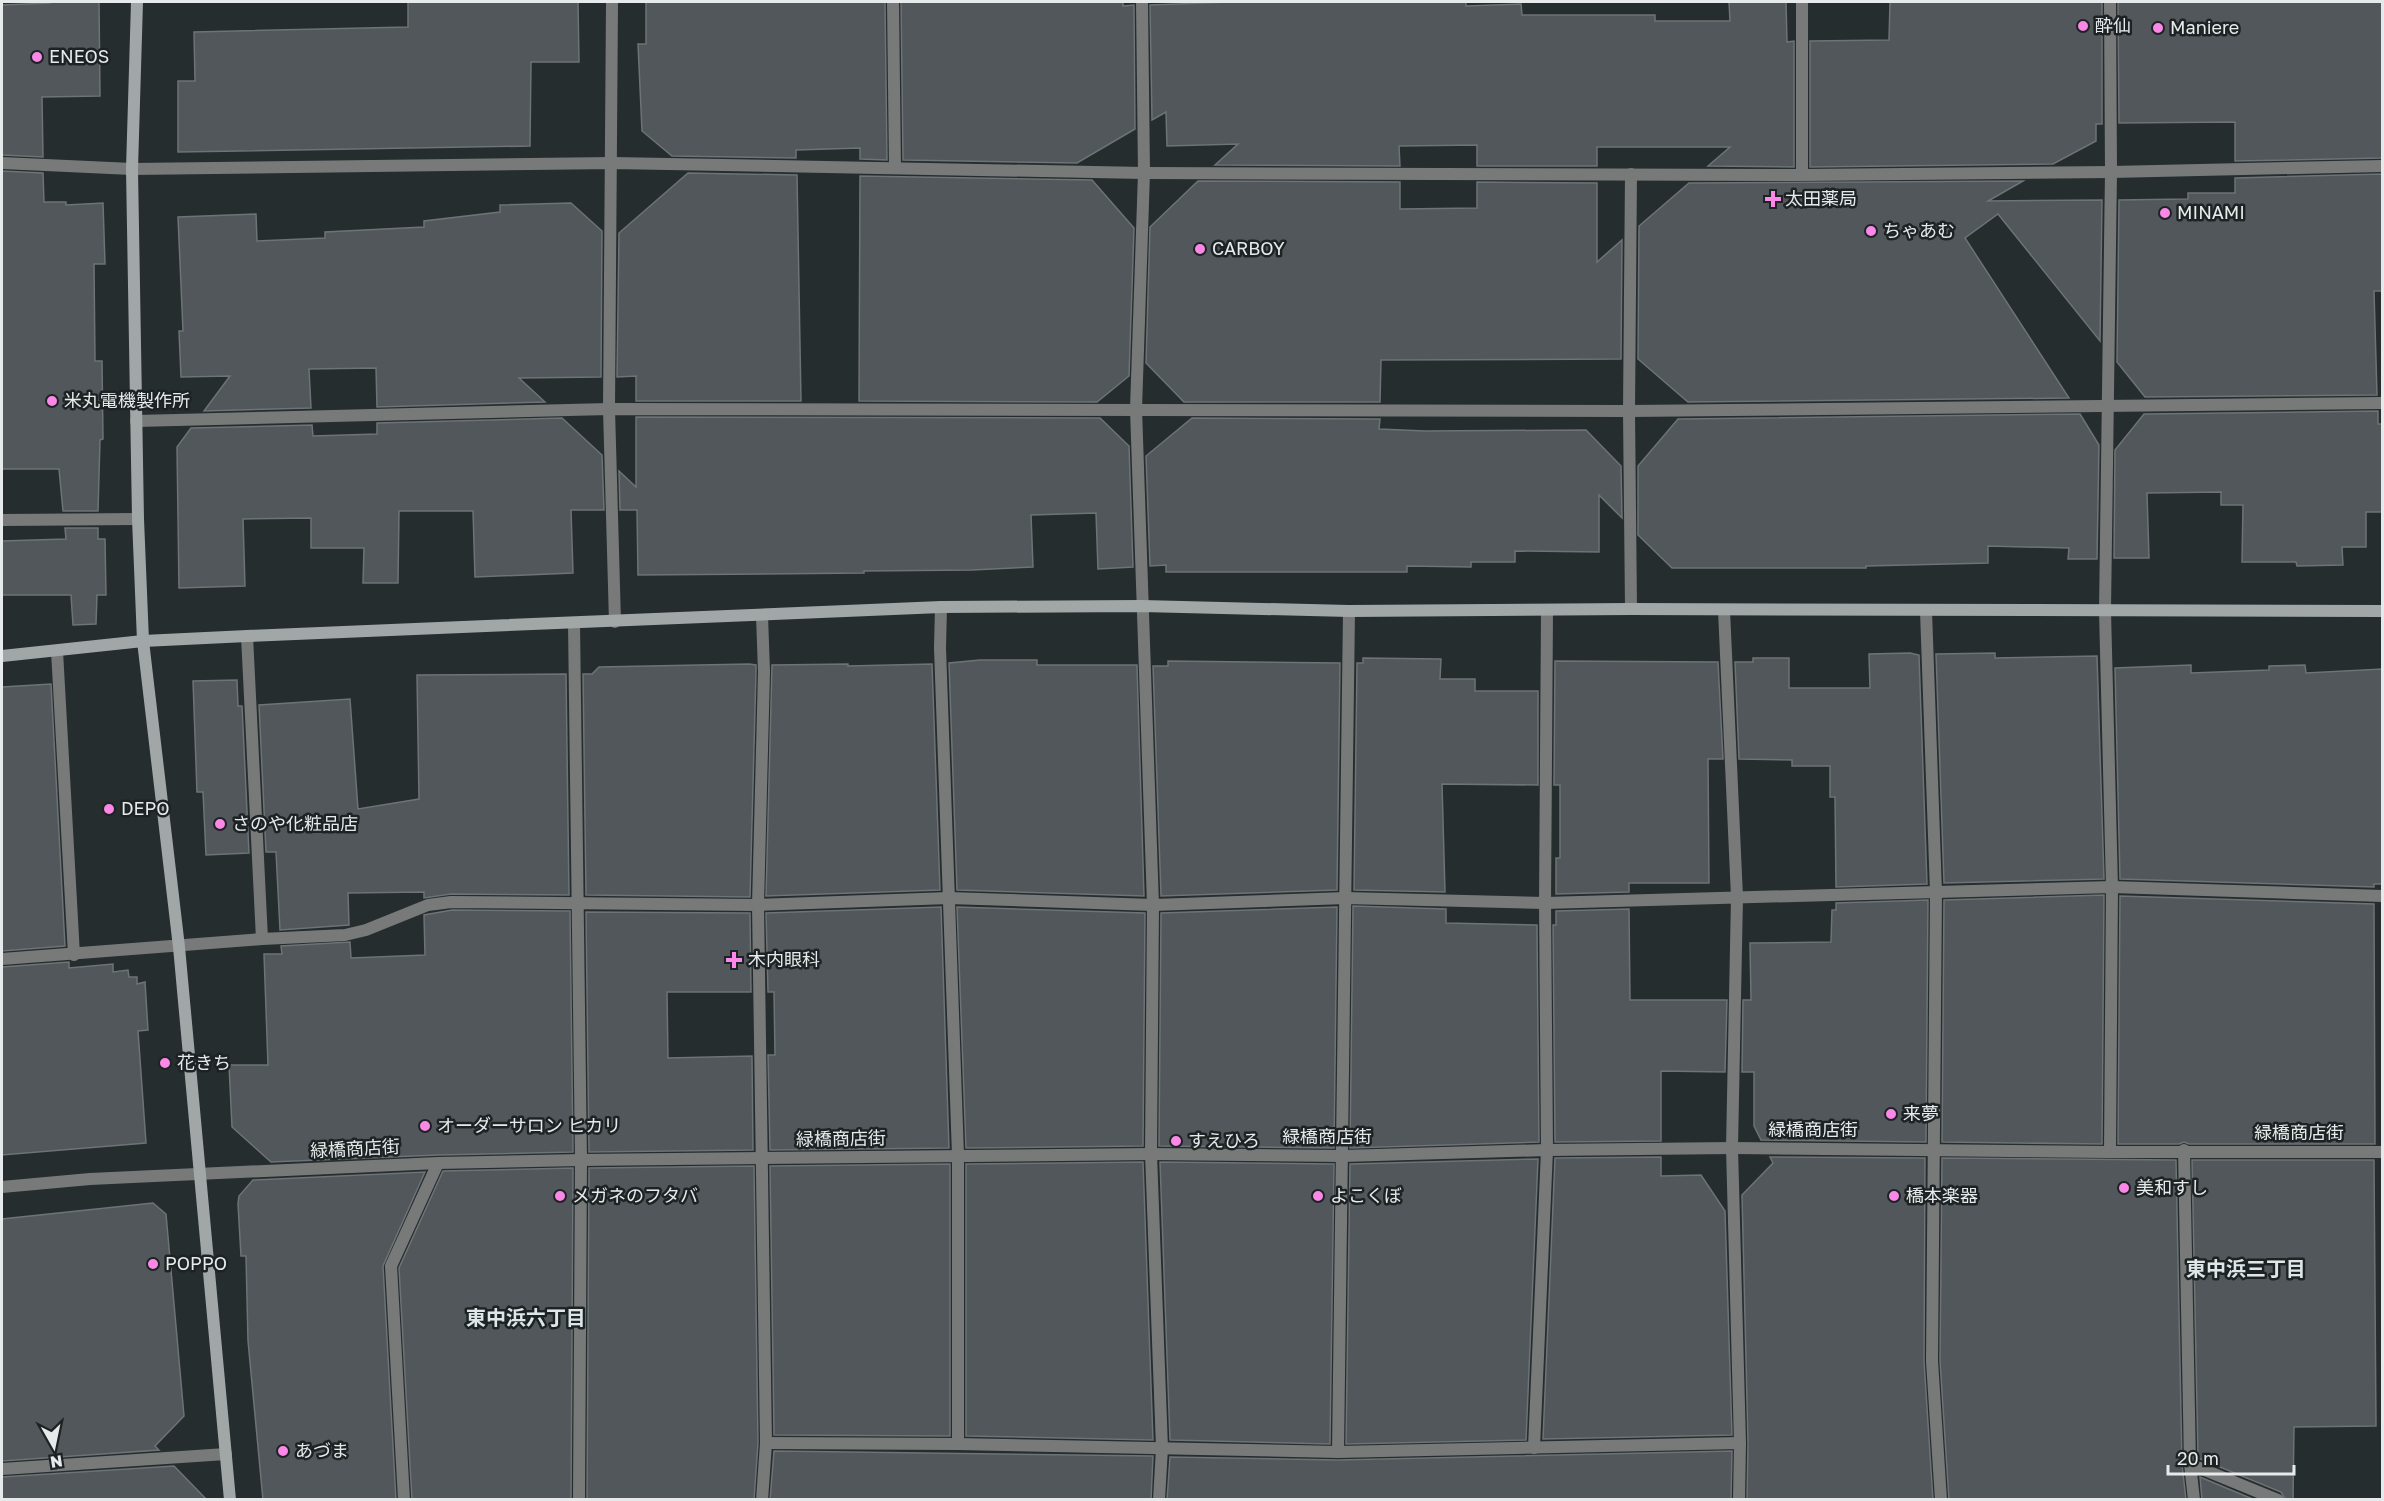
<svg xmlns="http://www.w3.org/2000/svg" width="2384" height="1501" font-family="'Golos Text','Noto Sans JP',sans-serif">
<rect width="100%" height="100%" fill="#262d2e"/>
<g fill="#51575a" stroke="#6d7376" stroke-width="1.5">
<path d="M 50,2 L 99,2 L 100,96 L 42,97 L 43,157 L 2,155 L 2,5 L 50,3 Z"/>
<path d="M 408,2 L 578,2 L 579,62 L 531,62 L 530,146 L 178,152 L 178,81 L 195,81 L 194,32 L 408,27 Z"/>
<path d="M 646,2 L 885,2 L 887,160 L 860,159 L 860,148 L 796,150 L 796,158 L 672,156 L 642,131 L 638,44 L 646,44 Z"/>
<path d="M 901,2 L 1123,2 L 1123,6 L 1134,5 L 1135,129 L 1077,163 L 903,160 Z"/>
<path d="M 1231,2 L 1466,2 L 1466,6 L 1521,4 L 1522,15 L 1655,15 L 1655,21 L 1730,21 L 1729,2 L 1786,2 L 1787,42 L 1794,41 L 1794,167 L 1708,166 L 1730,147 L 1597,147 L 1597,166 L 1477,166 L 1477,145 L 1399,146 L 1400,166 L 1215,165 L 1238,144 L 1167,146 L 1166,112 L 1152,120 L 1150,5 Z"/>
<path d="M 1890,2 L 2102,2 L 2102,124 L 2096,124 L 2096,141 L 2053,164 L 1810,167 L 1810,41 L 1889,40 Z"/>
<path d="M 2118,2 L 2382,2 L 2382,158 L 2235,161 L 2235,122 L 2119,123 Z"/>
<path d="M 2,171 L 43,173 L 44,202 L 66,202 L 66,205 L 103,203 L 105,264 L 94,264 L 95,361 L 102,361 L 103,439 L 100,440 L 98,511 L 63,511 L 59,469 L 2,469 Z"/>
<path d="M 688,173 L 797,175 L 801,401 L 636,401 L 636,376 L 617,377 L 619,233 Z"/>
<path d="M 2382,174 L 2382,291 L 2374,291 L 2377,395 L 2145,397 L 2117,362 L 2119,200 L 2188,199 L 2188,193 L 2235,193 L 2235,178 Z"/>
<path d="M 860,176 L 1092,180 L 1134,228 L 1129,376 L 1097,402 L 859,401 Z"/>
<path d="M 1198,181 L 1400,182 L 1400,209 L 1477,208 L 1477,182 L 1597,183 L 1597,262 L 1622,240 L 1621,359 L 1381,360 L 1380,402 L 1184,402 L 1146,363 L 1150,227 Z"/>
<path d="M 2023,181 L 1988,201 L 2102,200 L 2100,341 L 1998,214 L 1965,238 L 2069,398 L 1688,402 L 1638,359 L 1639,226 L 1689,183 Z"/>
<path d="M 571,203 L 602,231 L 601,377 L 519,378 L 545,402 L 377,407 L 376,368 L 309,369 L 311,408 L 204,411 L 230,376 L 181,377 L 179,331 L 183,331 L 178,217 L 256,214 L 257,241 L 325,238 L 325,232 L 424,227 L 424,221 L 500,212 L 500,205 Z"/>
<path d="M 2378,411 L 2378,424 L 2382,424 L 2382,512 L 2366,512 L 2366,547 L 2342,547 L 2343,565 L 2297,566 L 2296,562 L 2242,562 L 2243,505 L 2221,505 L 2221,492 L 2147,493 L 2149,558 L 2114,558 L 2115,450 L 2144,414 Z"/>
<path d="M 2080,414 L 2099,445 L 2097,559 L 2068,559 L 2069,548 L 1988,546 L 1988,563 L 1866,566 L 1866,568 L 1672,568 L 1638,535 L 1638,466 L 1678,419 Z"/>
<path d="M 636,417 L 1100,418 L 1129,446 L 1133,567 L 1098,569 L 1096,513 L 1031,515 L 1033,567 L 972,570 L 864,571 L 864,573 L 638,575 L 637,510 L 620,510 L 619,471 L 636,487 Z"/>
<path d="M 562,418 L 602,455 L 604,510 L 571,510 L 573,573 L 475,577 L 473,511 L 399,511 L 398,583 L 363,583 L 364,548 L 311,548 L 311,518 L 243,519 L 245,586 L 179,588 L 177,447 L 191,428 L 312,425 L 313,436 L 377,434 L 377,423 Z"/>
<path d="M 1192,418 L 1380,419 L 1379,429 L 1425,431 L 1586,430 L 1621,466 L 1622,518 L 1599,495 L 1599,552 L 1515,551 L 1515,562 L 1471,562 L 1471,567 L 1407,566 L 1407,572 L 1166,572 L 1166,565 L 1150,566 L 1146,456 Z"/>
<path d="M 65,528 L 98,528 L 98,539 L 105,539 L 106,595 L 97,595 L 96,624 L 73,625 L 71,595 L 2,595 L 2,541 L 66,539 Z"/>
<path d="M 1910,653 L 1919,655 L 1927,884 L 1836,887 L 1835,797 L 1830,797 L 1830,766 L 1792,766 L 1792,760 L 1739,759 L 1735,662 L 1753,662 L 1753,658 L 1789,658 L 1789,688 L 1870,688 L 1869,654 Z"/>
<path d="M 1995,653 L 1995,658 L 2097,656 L 2104,879 L 1944,883 L 1936,654 Z"/>
<path d="M 1363,658 L 1441,659 L 1440,679 L 1475,679 L 1475,691 L 1538,691 L 1538,785 L 1442,784 L 1445,892 L 1354,890 L 1357,663 L 1363,663 Z"/>
<path d="M 980,660 L 1037,660 L 1037,665 L 1137,665 L 1144,896 L 957,890 L 949,663 Z"/>
<path d="M 1168,661 L 1340,663 L 1337,890 L 1161,896 L 1153,666 L 1168,666 Z"/>
<path d="M 1555,661 L 1718,662 L 1723,759 L 1708,759 L 1709,883 L 1629,883 L 1629,892 L 1556,894 L 1556,858 L 1560,858 L 1560,785 L 1554,785 Z"/>
<path d="M 749,664 L 756,665 L 756,672 L 750,897 L 586,895 L 583,674 L 592,674 L 599,667 Z"/>
<path d="M 848,664 L 848,666 L 932,664 L 940,890 L 766,896 L 772,665 Z"/>
<path d="M 2191,665 L 2191,673 L 2269,670 L 2269,666 L 2305,665 L 2306,673 L 2382,669 L 2382,884 L 2374,884 L 2374,887 L 2120,879 L 2115,668 Z"/>
<path d="M 566,674 L 569,895 L 451,894 L 424,898 L 424,892 L 348,893 L 349,925 L 280,930 L 276,852 L 266,852 L 259,705 L 350,699 L 358,809 L 419,799 L 417,675 Z"/>
<path d="M 237,680 L 238,706 L 242,706 L 249,853 L 206,855 L 203,792 L 197,792 L 193,681 Z"/>
<path d="M 51,684 L 65,946 L 2,951 L 2,687 Z"/>
<path d="M 2104,895 L 2102,1144 L 1942,1142 L 1944,900 Z"/>
<path d="M 2120,896 L 2374,904 L 2375,1144 L 2189,1144 L 2184,1142 L 2179,1144 L 2118,1144 Z"/>
<path d="M 1928,900 L 1926,1142 L 1761,1140 L 1754,1126 L 1754,1072 L 1742,1072 L 1743,1000 L 1751,1000 L 1750,943 L 1831,942 L 1832,910 L 1836,910 L 1836,903 Z"/>
<path d="M 1353,906 L 1446,909 L 1446,923 L 1537,925 L 1539,1142 L 1350,1148 Z"/>
<path d="M 941,907 L 949,1148 L 770,1150 L 768,1055 L 775,1055 L 774,992 L 768,992 L 766,913 Z"/>
<path d="M 957,907 L 1145,913 L 1143,1146 L 966,1148 Z"/>
<path d="M 1337,907 L 1334,1148 L 1159,1146 L 1161,913 Z"/>
<path d="M 1629,909 L 1630,1000 L 1727,1000 L 1725,1072 L 1661,1071 L 1661,1141 L 1555,1142 L 1553,925 L 1556,925 L 1556,911 Z"/>
<path d="M 452,910 L 570,911 L 573,1152 L 438,1155 L 271,1162 L 232,1127 L 229,1065 L 268,1065 L 264,954 L 282,954 L 281,946 L 350,942 L 351,958 L 425,955 L 424,915 Z"/>
<path d="M 586,912 L 750,913 L 751,992 L 667,992 L 668,1058 L 752,1056 L 753,1150 L 589,1152 Z"/>
<path d="M 69,962 L 69,968 L 113,964 L 113,972 L 128,970 L 129,977 L 137,977 L 137,984 L 145,982 L 148,1030 L 138,1031 L 146,1143 L 2,1155 L 2,967 Z"/>
<path d="M 1661,1157 L 1661,1176 L 1701,1175 L 1725,1211 L 1732,1435 L 1543,1439 L 1555,1158 Z"/>
<path d="M 1770,1157 L 1925,1158 L 1924,1361 L 1933,1500 L 1747,1500 L 1748,1443 L 1742,1195 L 1773,1163 Z"/>
<path d="M 1942,1158 L 2176,1160 L 2182,1464 L 2186,1500 L 1949,1500 L 1940,1361 Z"/>
<path d="M 1538,1159 L 1526,1440 L 1346,1444 L 1350,1164 Z"/>
<path d="M 2192,1160 L 2374,1160 L 2376,1426 L 2294,1427 L 2293,1500 L 2286,1500 L 2281,1492 L 2198,1458 Z"/>
<path d="M 1143,1162 L 1153,1440 L 966,1436 L 966,1164 Z"/>
<path d="M 1160,1162 L 1334,1164 L 1330,1444 L 1170,1440 Z"/>
<path d="M 950,1164 L 950,1436 L 774,1435 L 770,1166 Z"/>
<path d="M 754,1166 L 758,1443 L 754,1500 L 587,1500 L 589,1168 Z"/>
<path d="M 573,1168 L 571,1500 L 412,1500 L 399,1268 L 443,1171 Z"/>
<path d="M 425,1172 L 383,1266 L 396,1500 L 263,1500 L 248,1341 L 246,1256 L 241,1256 L 240,1239 L 238,1204 L 239,1196 L 253,1180 Z"/>
<path d="M 153,1203 L 166,1214 L 184,1416 L 155,1446 L 159,1450 L 2,1461 L 2,1219 Z"/>
<path d="M 774,1451 L 1153,1456 L 1151,1500 L 770,1500 Z"/>
<path d="M 1732,1451 L 1731,1500 L 1167,1500 L 1170,1457 L 1338,1460 Z"/>
<path d="M 174,1466 L 207,1500 L 2,1500 L 2,1477 Z"/>
<path d="M 2200,1477 L 2255,1500 L 2202,1500 Z"/>
</g>
<g fill="none" stroke-linecap="round" stroke-linejoin="round">
<g stroke="#777a79" stroke-width="12">
<path d="M 612,2 L 609,409 L 615,622"/>
<path d="M 893,2 L 895,168"/>
<path d="M 1142,2 L 1144,173 L 1136,409 L 1153,905 L 1151,1154 L 1162,1448 L 1159,1500"/>
<path d="M 2110,2 L 2111,172 L 2105,611 L 2112,887 L 2110,1152"/>
<path d="M 2,163 L 132,169 L 613,163 L 1144,173 L 1802,175 L 2111,172 L 2382,166"/>
<path d="M 1802,175 L 1802,2"/>
<path d="M 136,421 L 609,409 L 1629,411 L 2382,403"/>
<path d="M 2,520 L 138,519"/>
<path d="M 941,607 L 940,648 L 958,1155 L 958,1444"/>
<path d="M 1631,609 L 1629,411 L 1631,174"/>
<path d="M 1724,610 L 1737,897 L 1732,1148 L 1740,1443 L 1739,1500"/>
<path d="M 1926,611 L 1936,892 L 1932,1361 L 1941,1500"/>
<path d="M 574,623 L 581,1160 L 579,1500"/>
<path d="M 247,636 L 262,939"/>
<path d="M 57,651 L 74,955"/>
<path d="M 2,959 L 262,939 L 345,935 L 366,930 L 428,905 L 451,902 L 758,905 L 949,898 L 1153,905 L 1345,898 L 1545,903 L 2112,887 L 2382,896"/>
<path d="M 2184,1150 L 2190,1464 L 2194,1500"/>
<path d="M 2,1187 L 90,1179 L 438,1163 L 581,1160 L 1151,1154 L 1343,1156 L 1547,1150 L 1732,1148 L 2110,1152 L 2382,1152"/>
<path d="M 766,1443 L 958,1444 L 1338,1452 L 1740,1443"/>
<path d="M 1534,1448 L 1547,1150 L 1545,903 L 1547,611"/>
<path d="M 1338,1452 L 1349,611"/>
<path d="M 2190,1464 L 2278,1500"/>
<path d="M 2,1469 L 226,1454"/>
<path d="M 404,1500 L 391,1266 L 438,1163"/>
<path d="M 762,1500 L 766,1443 L 758,905 L 764,672 L 762,615"/>
</g>
<g stroke="#a1a6a6" stroke-width="12">
<path d="M 137,2 L 132,169 L 138,519 L 143,641 L 179,947 L 230,1500"/>
<path d="M 2,656 L 143,641 L 247,636 L 941,607 L 1142,606 L 1349,611 L 1631,609 L 2382,611"/>
</g>
</g>
<g fill="#fb87e6" stroke="#1d2324" stroke-width="2">
<circle cx="2083" cy="26" r="6"/>
<circle cx="2158" cy="28" r="6"/>
<circle cx="37" cy="57" r="6"/>
<path d="M1770 190h6v6h6v6h-6v6h-6v-6h-6v-6h6z"/>
<circle cx="2165" cy="213" r="6"/>
<circle cx="1871" cy="231" r="6"/>
<circle cx="1200" cy="249" r="6"/>
<circle cx="52" cy="401" r="6"/>
<circle cx="109" cy="809" r="6"/>
<circle cx="220" cy="824" r="6"/>
<path d="M731 951h6v6h6v6h-6v6h-6v-6h-6v-6h6z"/>
<circle cx="165" cy="1063" r="6"/>
<circle cx="1891" cy="1114" r="6"/>
<circle cx="425" cy="1126" r="6"/>
<circle cx="1176" cy="1141" r="6"/>
<circle cx="2124" cy="1188" r="6"/>
<circle cx="560" cy="1196" r="6"/>
<circle cx="1318" cy="1196" r="6"/>
<circle cx="1894" cy="1196" r="6"/>
<circle cx="153" cy="1264" r="6"/>
<circle cx="283" cy="1451" r="6"/>
</g>
<g text-anchor="middle" stroke-width="5" stroke-linejoin="round" paint-order="stroke">
<g font-size="18" fill="#e6eaea" stroke="#1d2324" text-anchor="start">
<text x="2095" y="32">酔仙</text>
<text x="2170" y="34">Maniere</text>
<text x="49" y="63">ENEOS</text>
<text x="1785" y="205">太田薬局</text>
<text x="2177" y="219">MINAMI</text>
<text x="1883" y="237">ちゃあむ</text>
<text x="1212" y="255">CARBOY</text>
<text x="64" y="407">米丸電機製作所</text>
<text x="121" y="815">DEPO</text>
<text x="232" y="830">さのや化粧品店</text>
<text x="748" y="966">木内眼科</text>
<text x="177" y="1069">花きち</text>
<text x="1903" y="1120">来夢</text>
<text x="437" y="1132">オーダーサロン ヒカリ</text>
<text x="1188" y="1147">すえひろ</text>
<text x="2136" y="1194">美和すし</text>
<text x="572" y="1202">メガネのフタバ</text>
<text x="1330" y="1202">よこくぼ</text>
<text x="1906" y="1202">橋本楽器</text>
<text x="165" y="1270">POPPO</text>
<text x="295" y="1457">あづま</text>
</g>
<g font-size="18" fill="#e6eaea" stroke="#1d2324">
<text x="1813" y="1136">緑橋商店街</text>
<text x="2299" y="1139">緑橋商店街</text>
<text x="1327" y="1143">緑橋商店街</text>
<text transform="translate(841 1139) rotate(-1)" y="6">緑橋商店街</text>
<text transform="translate(355 1149) rotate(-3)" y="6">緑橋商店街</text>
</g>
<g font-size="20" font-weight="bold" fill="#dee6e7" stroke="#1d2324">
<text x="2246" y="1276">東中浜三丁目</text>
<text x="526" y="1325">東中浜六丁目</text>
</g>
</g>
<rect width="2384" height="1501" fill="none" stroke="#e6eaea" stroke-width="6"/>
<g transform="translate(54 1447) rotate(171)" stroke="#1d2324" stroke-width="4.5" paint-order="stroke">
<path d="M0-4.5L10 22L0 15L-10 22Z" fill="#e6eaea"/>
<text y="-9" font-size="16" font-weight="bold" text-anchor="middle" fill="#e6eaea">N</text>
</g>
<path d="M2168 1465v9h126v-9" fill="none" stroke="#e6eaea" stroke-width="3"/>
<text x="2177" y="1465" font-size="18" fill="#e6eaea" stroke="#1d2324" stroke-width="4.5" paint-order="stroke">20 m</text>
</svg>
